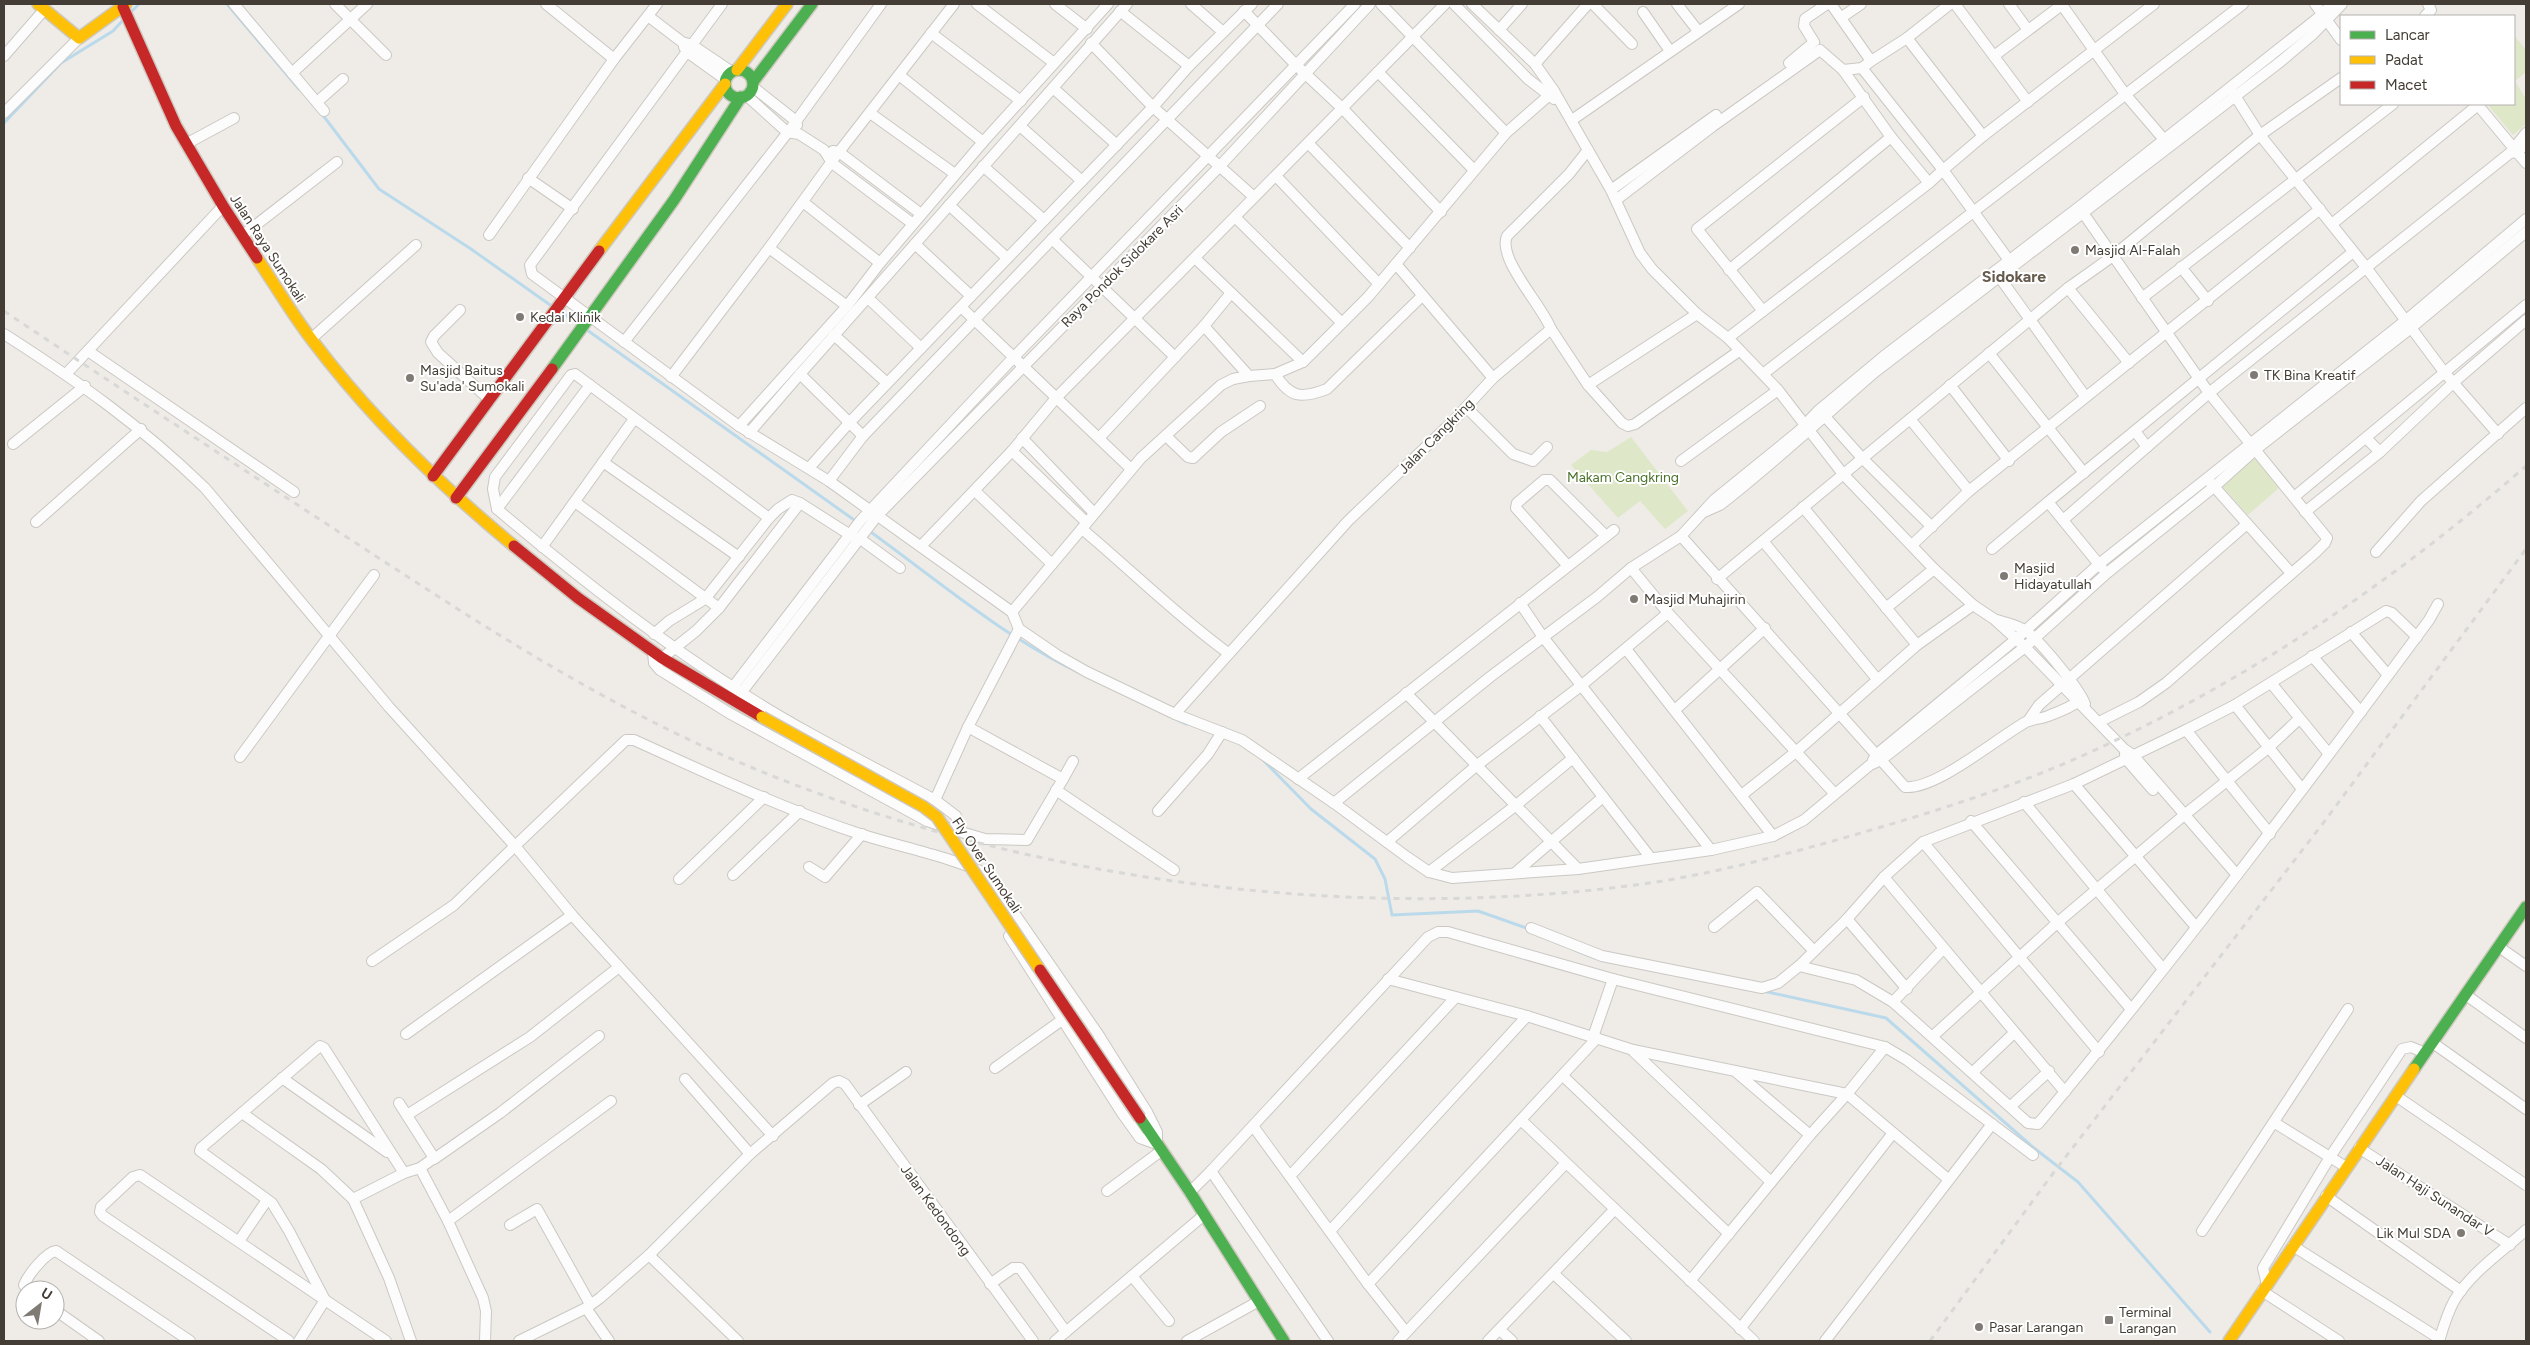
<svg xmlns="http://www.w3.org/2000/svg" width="2530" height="1345" font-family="Figtree,sans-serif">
<rect width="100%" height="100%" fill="#efece8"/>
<g fill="#dee8c9">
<path d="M 2514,35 L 2526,50 L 2526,72 L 2515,81 L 2526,99 L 2526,124 L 2513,135 L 2487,104 L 2514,104 Z"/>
<path d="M 1631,437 L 1688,511 L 1665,529 L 1640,501 L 1618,518 L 1571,465 L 1591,450 L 1607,452 Z"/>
<path d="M 2253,454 L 2280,487 L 2248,515 L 2220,484 Z"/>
</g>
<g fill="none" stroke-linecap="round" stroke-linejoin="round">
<g stroke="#badaeb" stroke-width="3">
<path d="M 227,4 L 299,89"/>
<path d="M 131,12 L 139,4"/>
<path d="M 322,114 L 379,189 L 471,249 L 553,307"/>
<path d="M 4,123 L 61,63 L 113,31 L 125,18"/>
<path d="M 558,310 L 580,325"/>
<path d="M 587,330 L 857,522"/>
<path d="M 868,530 C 936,579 1002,636 1078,672"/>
<path d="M 1173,718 L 1186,724"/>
<path d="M 1263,760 L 1311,809 L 1375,859 L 1385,879 L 1392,915 L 1478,911 L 1529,929"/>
<path d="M 1575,950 L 1595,958"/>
<path d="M 1763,991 L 1886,1018 L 2034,1148 L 2078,1182 L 2210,1332"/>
</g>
<defs>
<g id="street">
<path d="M 234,4 L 324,111"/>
<path d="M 335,4 L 386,55"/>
<path d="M 546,4 L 614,59"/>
<path d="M 722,4 L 530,265 L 532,274 L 739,426 L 829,481 L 1012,612 L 1019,629 L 1057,655 L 1087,672 L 1175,714 L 1242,740 L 1334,803 L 1407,857 L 1429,872 L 1452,878 L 1578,869 L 1711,850 L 1773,836 L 1804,820 L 1870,765 L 1881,760 L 2025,647 L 2107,573 L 2215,486 L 2255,450 L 2411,328 L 2526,232"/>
<path d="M 977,4 L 1054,63"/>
<path d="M 1055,4 L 1087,29"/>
<path d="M 1191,4 L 1223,32"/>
<path d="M 1381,4 L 1506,133"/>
<path d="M 1454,4 L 1528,79 L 1554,99"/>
<path d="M 1472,4 L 1535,64 L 1554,91 L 1611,190 L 1640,253 L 1652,269 L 1697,314 L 1728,338 L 1778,390 L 1843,474 L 1934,569 L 1973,605 L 1994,619 L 2025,647 L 2124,749 L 2133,755 L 2237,875"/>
<path d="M 1593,4 L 1632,44"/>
<path d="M 1677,4 L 1698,31"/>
<path d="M 1955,4 L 2028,102"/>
<path d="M 2009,4 L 2028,30"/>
<path d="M 2315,4 L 2341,40"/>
<path d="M 2062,5 L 2125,94 L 2167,143"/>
<path d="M 1120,11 L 1189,66"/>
<path d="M 1244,11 L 1296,65 L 1343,109 L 1441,212"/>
<path d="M 1643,12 L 1670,51"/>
<path d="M 648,16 L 682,42 L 692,45 L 732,72"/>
<path d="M 2425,16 L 2431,10 L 2428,4"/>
<path d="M 1842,17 L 1861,4"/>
<path d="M 1499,30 L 1522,4"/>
<path d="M 931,33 L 1021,101"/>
<path d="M 1907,38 L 1983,136"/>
<path d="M 1091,43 L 1153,107 L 1254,197"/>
<path d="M 684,47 L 687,52 L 726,80"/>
<path d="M 4,56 L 44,10"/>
<path d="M 1994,56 L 2063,4"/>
<path d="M 1871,61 L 1907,38 L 1950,4"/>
<path d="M 1789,63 L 1814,42 L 1804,26 L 1805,19 L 1827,4"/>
<path d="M 1535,64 L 1588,4"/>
<path d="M 1862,68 L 1943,170 L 1929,183"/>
<path d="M 1378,72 L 1474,170"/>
<path d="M 292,73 L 367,4"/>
<path d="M 899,75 L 983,142"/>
<path d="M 753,87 L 796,121 L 797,125"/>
<path d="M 1053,88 L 1117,145"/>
<path d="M 2232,91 L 2260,135 L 2365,266 L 2444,372 L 2498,434"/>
<path d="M 746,95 L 787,132 L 799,134 L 824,150 L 832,163 L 913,224"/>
<path d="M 317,102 L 343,79"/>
<path d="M 2477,104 L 2526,163"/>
<path d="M 4,113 L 79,38"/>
<path d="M 870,113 L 955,174"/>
<path d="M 1572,120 L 1739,4"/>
<path d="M 1020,126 L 1082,181"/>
<path d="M 186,144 L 234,118"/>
<path d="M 1309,144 L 1410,248"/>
<path d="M 833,151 L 839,152 L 921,214"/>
<path d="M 2511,152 L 2526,133"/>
<path d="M 983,166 L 1044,220"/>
<path d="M 1276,176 L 1379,284"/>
<path d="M 528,178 L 573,209"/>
<path d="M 1611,190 L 1716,115"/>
<path d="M 1616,200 L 1713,126 L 1820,50 L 1843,70 L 1862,68 L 1871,61 L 1831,4"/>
<path d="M 803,202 L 880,263"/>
<path d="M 949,205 L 1007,258"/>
<path d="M 2081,210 L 2209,393 L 2327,538 L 2325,543 L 2315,553 L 2166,683 L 2139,702 L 2099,722"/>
<path d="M 1236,218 L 1341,322"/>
<path d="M 2332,224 L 2478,105"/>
<path d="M 243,235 L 337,162"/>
<path d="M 489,235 L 614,59 L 657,4"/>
<path d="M 1052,239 L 1175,357"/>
<path d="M 915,244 L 971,296"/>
<path d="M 1195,258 L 1303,362"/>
<path d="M 2011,263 L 1943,170 L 1983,136 L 2154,4"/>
<path d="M 1396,264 L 1493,378"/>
<path d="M 2181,267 L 2208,301"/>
<path d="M 1729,270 L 1891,137"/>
<path d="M 1995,271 L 2085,396"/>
<path d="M 2068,288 L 2129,363"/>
<path d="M 868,298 L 921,348"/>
<path d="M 2142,298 L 2393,104"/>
<path d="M 847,306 L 769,248 L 835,157 L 954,4"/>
<path d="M 961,307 L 1131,469"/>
<path d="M 460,310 L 434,336 L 431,342 L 438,353 L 490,400"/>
<path d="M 1763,311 L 1697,229 L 1864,97"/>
<path d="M 1204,326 L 1249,376"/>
<path d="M 1551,329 L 1588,385 L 1622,423 L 1628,426 L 1635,424 L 1739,351"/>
<path d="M 4,334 C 79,382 140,425 205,488 L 389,707 L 515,846 L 454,905 L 372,961"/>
<path d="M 834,335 L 887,383"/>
<path d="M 1728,338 L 1929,183 L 1891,137 L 1843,70"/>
<path d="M 311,339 L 416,245"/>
<path d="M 624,342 L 792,127 L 881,4"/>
<path d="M 88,351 L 294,492"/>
<path d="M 1989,353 L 2084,473"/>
<path d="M 66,374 L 223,206"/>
<path d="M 1275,374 C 1290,398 1301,399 1327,389 L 1422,296"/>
<path d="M 1763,374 L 2243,4"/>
<path d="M 671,377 L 769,248"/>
<path d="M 1588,385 L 1697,314"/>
<path d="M 1950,385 L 2009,461"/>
<path d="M 1466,407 L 1513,454 L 1533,461 L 1547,447"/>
<path d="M 1820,411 L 1862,458 L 1932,527"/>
<path d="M 1910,419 L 1969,491"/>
<path d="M 739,426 L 847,306 L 880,263 L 983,142 L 1108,4"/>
<path d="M 2135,431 L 2147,447"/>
<path d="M 749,433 L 800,374"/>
<path d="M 863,436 L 800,374 L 1127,4"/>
<path d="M 1166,436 L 1188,457 L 1193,458 L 1221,432 L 1260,406"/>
<path d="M 1022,438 L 1094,513"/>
<path d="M 1099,438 L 1204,326 L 1231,293"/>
<path d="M 2366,438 L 2380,452"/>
<path d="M 13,444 L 85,386"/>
<path d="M 1012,451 L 1086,522"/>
<path d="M 1681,461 L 1778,390"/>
<path d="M 603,462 L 739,557"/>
<path d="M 809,468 L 849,423 L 1153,107 L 1189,66 L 1252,4"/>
<path d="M 829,481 L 863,436 L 1278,4"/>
<path d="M 2210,482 L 2291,573"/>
<path d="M 975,491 L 1052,564"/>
<path d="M 2294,497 L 2526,305"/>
<path d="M 575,502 L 719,608"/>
<path d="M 1803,507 L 1917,645"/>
<path d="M 497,509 L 590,385"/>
<path d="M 1704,512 L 1720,505 C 1774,463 1823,417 1875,372 L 2280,62 L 2312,35 L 2342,4"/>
<path d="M 2305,512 L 2380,452 L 2453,383 L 2526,320"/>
<path d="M 2063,520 L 2209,393 L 2510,153 L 2517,152 L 2526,144"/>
<path d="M 36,522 L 141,429"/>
<path d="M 1082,529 C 1131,570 1176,615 1228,653"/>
<path d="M 1681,536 L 1905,787 C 1936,790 1997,738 2026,722 C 2032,719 2041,719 2048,716 C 2059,712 2072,707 2082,699"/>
<path d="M 859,538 L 900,568"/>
<path d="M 1763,541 L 1877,679"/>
<path d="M 1912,545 L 1969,491 L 2320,209"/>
<path d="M 921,546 L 1012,451 L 1056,398 L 1445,4"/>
<path d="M 542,547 L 634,419"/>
<path d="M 1992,549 L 2048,502"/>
<path d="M 2376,552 L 2421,501 L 2526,408"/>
<path d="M 1568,566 L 1516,508 L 1517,503 L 1544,480 L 1550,480 L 1606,536"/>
<path d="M 1631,568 L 1668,613 L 1834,793"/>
<path d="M 2102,568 L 2048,502 L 2353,252"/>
<path d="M 1717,579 L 2068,288 L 2113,256 L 2260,135 L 2341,78"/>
<path d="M 1520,603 L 1543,637 L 1711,850"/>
<path d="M 1886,608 L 1934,569"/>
<path d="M 1012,612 L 1141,458 L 1221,385 L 1233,379 L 1249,376 L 1275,374 L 1303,362 L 1368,297 L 1506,133 L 1554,91"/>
<path d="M 1997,620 C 2006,623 2018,625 2026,631 C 2040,641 2079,688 2085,704"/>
<path d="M 2351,632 L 2388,675"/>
<path d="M 654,634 L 669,621 L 705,599 L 769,518 L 778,509 L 792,500 L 800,503 L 855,538"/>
<path d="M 1626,649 L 1773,836"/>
<path d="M 653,652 L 654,663 L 660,670 L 729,713 L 927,821 L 961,832 L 956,816 L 935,800 C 870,765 802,732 739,691 C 654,637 574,574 497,509 L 493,489 L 495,477 L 571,375 L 575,374 L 769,518"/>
<path d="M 2312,656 L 2361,712"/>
<path d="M 662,658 L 696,631 L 719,608 L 800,503"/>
<path d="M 2271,683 L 2329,754"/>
<path d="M 733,687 L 861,520 L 1014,357 L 1355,4"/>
<path d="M 741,693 L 877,516 L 1219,167 L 1370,4"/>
<path d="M 1406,693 L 1578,869"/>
<path d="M 2235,705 L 2302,789"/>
<path d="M 1676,709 L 1765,628"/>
<path d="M 1175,714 L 1348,521 L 1454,420 L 1493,378 L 1551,329 C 1542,305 1497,259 1507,236 L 1569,174 L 1588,150"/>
<path d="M 1540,716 L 1650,857"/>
<path d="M 2028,721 L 2039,705 L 2247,524"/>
<path d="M 2186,730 L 2270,834"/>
<path d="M 2125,754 L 2126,759 L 2153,790"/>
<path d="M 240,757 L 374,575"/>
<path d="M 1873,760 L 1877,754 L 2015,640 L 2099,564 L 2405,321 L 2526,219"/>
<path d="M 1063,779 L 1073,761"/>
<path d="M 1298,779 L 1614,530"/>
<path d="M 2074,784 L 2196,927"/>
<path d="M 1056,790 L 1174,870"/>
<path d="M 1743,794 L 1797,751 L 1917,645 L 1973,605"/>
<path d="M 935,800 L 968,727 L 1019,629"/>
<path d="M 2024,802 L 2163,969"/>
<path d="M 1334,803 L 1490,677 L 1597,597 L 1631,568 L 1681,536 L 1714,500 L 1799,431 L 1819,410 L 1884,356 L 2079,207 L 2323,14 L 2331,4"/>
<path d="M 1158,811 L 1208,754 L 1222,732"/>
<path d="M 1971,821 L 2131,1009"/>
<path d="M 961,832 L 985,839 L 1027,840 L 1063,779 L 968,727"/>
<path d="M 1387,842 L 1476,766 L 1582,685 L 1668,613"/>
<path d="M 1923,842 L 2099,1052"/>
<path d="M 809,867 L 825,877 L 862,834"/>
<path d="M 1429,872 L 1515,806 L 1573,758"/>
<path d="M 1515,873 L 1603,797"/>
<path d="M 733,875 L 800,811"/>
<path d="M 1884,877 L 2065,1092"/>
<path d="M 679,879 L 764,797"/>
<path d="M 1847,919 L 1907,989"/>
<path d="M 1714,927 L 1757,892 L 1814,951"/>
<path d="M 1531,928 L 1602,956 L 1762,988 L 1778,983 L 1799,966 L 1856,980 L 1893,1002 L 2028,1123 L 2038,1124 C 2174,961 2303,791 2429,620 L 2438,604"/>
<path d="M 1009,936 L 1122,1113 L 1140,1138 L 1157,1144 L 1157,1132 L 1147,1112 L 1101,1039"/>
<path d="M 2499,947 L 2526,966"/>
<path d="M 1799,966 L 1847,919 L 1884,877 L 1923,842 L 2074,784 L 2186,730 L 2235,705 L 2386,611 L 2392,613 L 2417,637"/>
<path d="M 1388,979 L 1527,1016 L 1633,1050 L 1847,1094 L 1948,1179"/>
<path d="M 2466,995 L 2526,1038"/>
<path d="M 1893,1002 L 1943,949"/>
<path d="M 406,1034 L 572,915"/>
<path d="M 1933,1036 L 2057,923 L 2183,816 L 2268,748 L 2299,719"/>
<path d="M 1593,1037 L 1613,979"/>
<path d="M 2433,1043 L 2526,1109"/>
<path d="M 1634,1052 L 1771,1182"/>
<path d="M 995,1068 L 1062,1020"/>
<path d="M 1736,1072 L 1810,1135"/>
<path d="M 1973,1072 L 2014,1033"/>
<path d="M 1563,1076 L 1729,1234"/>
<path d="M 282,1078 L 387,1152"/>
<path d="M 685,1079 L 750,1154"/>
<path d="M 2396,1096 L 2526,1185"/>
<path d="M 399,1103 L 434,1158 L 420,1168"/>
<path d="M 859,1105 L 906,1072"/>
<path d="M 2011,1106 L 2049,1071"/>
<path d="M 242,1113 L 321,1169 L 353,1199 L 404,1173 L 420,1168 L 448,1221 L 483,1298 L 486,1311 L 485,1341"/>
<path d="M 407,1115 L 530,1037 L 619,967"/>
<path d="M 1521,1120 L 1754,1341"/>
<path d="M 2275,1123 L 2346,1167"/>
<path d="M 1253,1126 L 1368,1284 L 1406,1332"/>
<path d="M 773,1136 L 572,915 L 515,846 L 626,740 L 634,740 C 709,774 785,810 863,835 C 905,848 947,856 987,874 L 1100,1037 L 1093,1047 L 1089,1049 L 1080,1046"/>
<path d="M 2359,1148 L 2510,1245"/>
<path d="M 434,1159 L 500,1113 L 599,1036"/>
<path d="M 1290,1176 L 1455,998"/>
<path d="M 1107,1191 L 1161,1151"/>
<path d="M 1190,1192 L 1211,1171"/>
<path d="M 2326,1196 L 2461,1291"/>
<path d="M 353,1199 L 389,1278 L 411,1341"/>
<path d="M 448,1221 L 611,1101"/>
<path d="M 510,1225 L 537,1209 L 590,1304"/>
<path d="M 1330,1231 L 1527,1016"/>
<path d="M 2202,1231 L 2348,1009"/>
<path d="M 239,1241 L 267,1200"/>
<path d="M 2293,1246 L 2440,1339"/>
<path d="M 649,1255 L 738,1341"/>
<path d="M 1554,1274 L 1626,1341"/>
<path d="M 1132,1276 L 1169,1321"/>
<path d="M 1690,1281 L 1810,1135 L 1847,1094 L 1885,1047"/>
<path d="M 990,1284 L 1013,1268 L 1020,1268 L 1066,1332"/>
<path d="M 1368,1284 L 1597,1038"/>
<path d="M 2267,1285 L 2263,1268 L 2330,1157 L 2402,1049 L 2411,1047 L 2425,1053"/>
<path d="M 27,1290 L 24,1285 C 28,1275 46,1252 56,1251 L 190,1341"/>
<path d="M 2262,1291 L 2339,1341"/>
<path d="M 586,1308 L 609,1341"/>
<path d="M 55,1310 L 99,1341"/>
<path d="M 1740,1329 L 1893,1133"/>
<path d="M 1500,1330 L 1512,1341"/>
<path d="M 289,1341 L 103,1216 L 100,1212 L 101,1207 L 133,1177 L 140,1175 L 325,1300 L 299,1341"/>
<path d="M 386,1341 L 325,1300 L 289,1231 L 272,1203 L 200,1151 L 201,1148 L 320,1046 L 324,1048 L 404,1173"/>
<path d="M 519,1341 L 586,1308 L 600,1298 L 649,1255 L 750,1154 L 833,1083 L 839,1081 L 845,1084 L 1033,1341"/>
<path d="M 1055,1341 L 1204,1215"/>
<path d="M 1187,1341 L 1259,1301"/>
<path d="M 1328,1341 L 1211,1171 L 1428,937 L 1438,932 L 1448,932 L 1613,979 L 1885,1047 L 1907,1060 L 2033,1155"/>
<path d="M 1398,1341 L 1565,1164"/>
<path d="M 1488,1341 L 1615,1209"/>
<path d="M 1825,1341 L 1992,1124"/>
<path d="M 2439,1341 C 2443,1328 2447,1314 2454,1301 C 2471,1272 2502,1252 2526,1230"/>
</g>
<g id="fast">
<circle cx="739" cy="84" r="14"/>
<path d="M 753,82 L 812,4"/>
<path d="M 552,369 L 674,200 L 741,97"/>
<path d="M 2414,1069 L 2526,907"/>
<path d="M 1140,1118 L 1190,1192 L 1284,1341"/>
</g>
<g id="slow">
<path d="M 38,4 L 79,38 L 126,4"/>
<path d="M 737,70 L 787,4"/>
<path d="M 599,251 L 725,84"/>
<path d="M 257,258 C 275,285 292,314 312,340 C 370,417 440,485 514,546"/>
<path d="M 2229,1341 L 2414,1069"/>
</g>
<g id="jam">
<path d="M 123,7 L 176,126 L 223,206 L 257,258"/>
<path d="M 433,476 L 599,251"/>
<path d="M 456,498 L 552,369"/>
<path d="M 514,546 L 578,598 L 662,658 L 762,717"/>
</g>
</defs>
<use href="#street" stroke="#cbc8c4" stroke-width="12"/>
<use href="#fast" stroke="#cec8bf" stroke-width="14"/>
<use href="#slow" stroke="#cec8bf" stroke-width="14"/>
<use href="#jam" stroke="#cec8bf" stroke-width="14"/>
<use href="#street" stroke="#fdfcfc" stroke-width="10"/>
<use href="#fast" stroke="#4caf50" stroke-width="11"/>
<use href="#slow" stroke="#ffc107" stroke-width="11"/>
<use href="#jam" stroke="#c62828" stroke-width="11"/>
<g stroke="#d8d8d7" stroke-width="3" stroke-dasharray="6 6" stroke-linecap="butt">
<path d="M 4,311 C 116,386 229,460 342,534 C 475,621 605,707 753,768 C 1024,881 1352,924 1643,884 C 1712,874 1780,856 1847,837 C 1927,814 2008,789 2084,755 C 2246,682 2393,582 2526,466"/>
<path d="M 1930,1341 L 2054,1172 L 2324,822 L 2526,549"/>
</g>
<defs>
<path id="slow-bridge" d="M 762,717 L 924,807 L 937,817 L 1040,970"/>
<path id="jam-bridge" d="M 1040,970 L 1140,1118"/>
</defs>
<use href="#slow-bridge" stroke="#cec8bf" stroke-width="14" stroke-linecap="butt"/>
<use href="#jam-bridge" stroke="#cec8bf" stroke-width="14" stroke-linecap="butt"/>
<use href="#slow-bridge" stroke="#ffc107" stroke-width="11"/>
<use href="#jam-bridge" stroke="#c62828" stroke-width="11"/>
</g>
<g fill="#807a74" stroke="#fff" stroke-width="2">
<circle cx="2075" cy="250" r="5"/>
<circle cx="520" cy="317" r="5"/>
<circle cx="2254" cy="375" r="5"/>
<circle cx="410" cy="378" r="5"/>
<circle cx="2004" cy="576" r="5"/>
<circle cx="1634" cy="599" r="5"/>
<circle cx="2461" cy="1233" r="5"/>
<rect x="2104" y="1315" width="10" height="10" rx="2.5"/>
<circle cx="1979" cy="1327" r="5"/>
</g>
<g text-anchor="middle" stroke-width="4" stroke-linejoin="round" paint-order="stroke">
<g font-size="14" fill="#443d35" stroke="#fff">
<text transform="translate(268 248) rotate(57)" y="5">Jalan Raya Sumokali</text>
<text transform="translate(1122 266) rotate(-45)" y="5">Raya Pondok Sidokare Asri</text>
<text transform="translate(1436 436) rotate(-45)" y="5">Jalan Cangkring</text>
<text transform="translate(987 865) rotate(56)" y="5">Fly Over Sumokali</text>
<text transform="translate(2435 1196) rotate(33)" y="5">Jalan Haji Sunandar V</text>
<text transform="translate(936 1210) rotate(54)" y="5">Jalan Kedondong</text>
</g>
<g font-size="14" fill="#443d35" stroke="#fff" text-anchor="start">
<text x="2085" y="255">Masjid Al-Falah</text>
<text x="530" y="322">Kedai Klinik</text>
<text x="420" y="375">Masjid Baitus<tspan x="420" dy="16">Su'ada' Sumokali</tspan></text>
<text x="2264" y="380">TK Bina Kreatif</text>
<text x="2014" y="573">Masjid<tspan x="2014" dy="16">Hidayatullah</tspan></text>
<text x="1644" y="604">Masjid Muhajirin</text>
<text x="2451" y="1238" text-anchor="end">Lik Mul SDA</text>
<text x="2119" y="1317">Terminal<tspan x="2119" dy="16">Larangan</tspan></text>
<text x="1989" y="1332">Pasar Larangan</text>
</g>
<g font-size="14" fill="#4b722c" stroke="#fff">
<text x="1623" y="482">Makam Cangkring</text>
</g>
<g font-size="16" font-weight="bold" fill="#665a4d" stroke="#fff">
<text x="2014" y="282">Sidokare</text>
</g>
</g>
<rect width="2530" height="1345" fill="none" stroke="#443d35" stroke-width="10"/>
<rect x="2340" y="15" width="175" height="90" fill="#ffffff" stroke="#b4b1ae"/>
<rect x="2350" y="31" width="25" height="8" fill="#4caf50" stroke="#b4b1ae"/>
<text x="2385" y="40" font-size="15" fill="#443d35">Lancar</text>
<rect x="2350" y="56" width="25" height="8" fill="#ffc107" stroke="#b4b1ae"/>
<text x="2385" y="65" font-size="15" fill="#443d35">Padat</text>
<rect x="2350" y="81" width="25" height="8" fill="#c62828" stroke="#b4b1ae"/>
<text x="2385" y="90" font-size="15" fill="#443d35">Macet</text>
<g transform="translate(40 1305) rotate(31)"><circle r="24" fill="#ffffff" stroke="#b4b1ae"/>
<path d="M0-4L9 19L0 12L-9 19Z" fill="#807a74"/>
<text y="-8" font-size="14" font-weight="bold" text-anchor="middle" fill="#443d35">U</text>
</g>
</svg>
